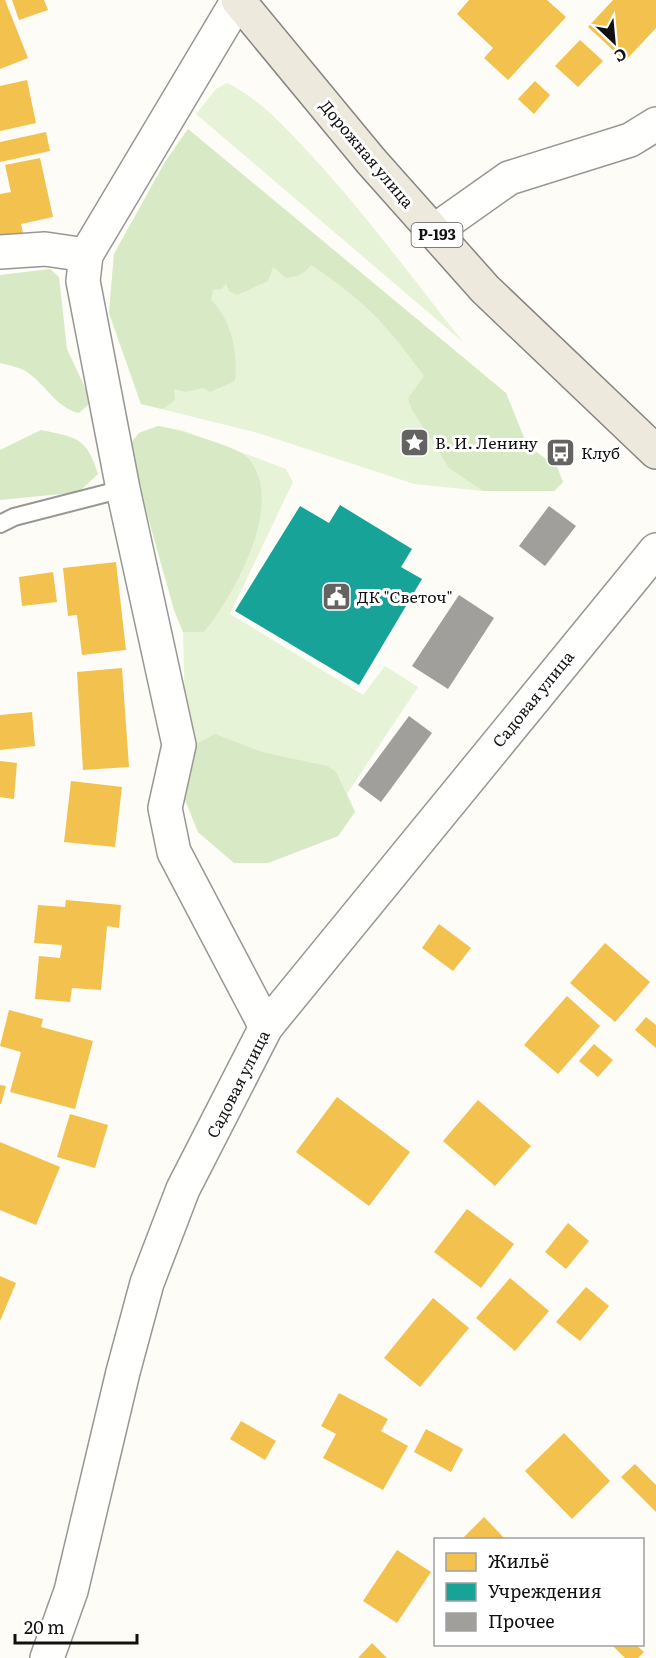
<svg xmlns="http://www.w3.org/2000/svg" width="656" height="1658" font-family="Literata,serif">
<rect width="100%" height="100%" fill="#fdfcf7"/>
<g fill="#e7f3d7">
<path d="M 227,83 C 260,99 285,127 310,154 C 365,213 413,279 463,342 L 196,114 L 216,89 Z"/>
<path d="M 188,129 L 506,393 L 527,445 L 557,467 L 563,482 L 554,491 L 483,491 L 414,484 L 258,433 L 141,404 L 109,313 L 114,254 L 165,162 Z"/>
<path d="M 158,426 L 181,430 L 286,469 L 293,482 L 230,614 L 363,695 L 385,666 L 418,687 L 347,794 L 355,812 L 338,836 L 268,863 L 234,863 L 198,832 L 186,749 L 183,632 L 174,610 L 139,433 Z"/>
</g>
<g fill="#d8eac5">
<path d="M 188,129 L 506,393 L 527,445 L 557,467 L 563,482 L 554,491 L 483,491 L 449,468 L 411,408 L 408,398 L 424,376 C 387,325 364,300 311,265 C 304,274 298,277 286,278 L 273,267 L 268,281 L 237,295 L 229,291 L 226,283 L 222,289 L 213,290 L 211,300 C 232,320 238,353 235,381 L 210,392 L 203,388 L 186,392 L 174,389 L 175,400 L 163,409 L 141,404 L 109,313 L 114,254 L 165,162 Z"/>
<path d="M 50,269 L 59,277 L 67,349 L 88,394 L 88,405 L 79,413 C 57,408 48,388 31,375 C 22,367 11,366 0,363 L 0,275 Z"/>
<path d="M 158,426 C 176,429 236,446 248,458 C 287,502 234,595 204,632 L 183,632 L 174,610 L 128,446 L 139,433 Z"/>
<path d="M 41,430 C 75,437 87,437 98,474 L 82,489 L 72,493 L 0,500 L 0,450 Z"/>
<path d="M 215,734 L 262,752 L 327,766 L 336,772 L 355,812 L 338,836 L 268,863 L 234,863 L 198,832 L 183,795 L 186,749 Z"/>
</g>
<g fill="#f2c14e">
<path d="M 0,0 L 5,0 L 28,58 L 0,69 Z"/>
<path d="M 12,0 L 44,0 L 48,10 L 19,20 Z"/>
<path d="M 469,0 L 547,0 L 566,17 L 508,80 L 484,58 L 493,48 L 457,14 Z"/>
<path d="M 613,0 L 656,0 L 656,28 L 625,61 L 588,27 Z"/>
<path d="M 580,40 L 603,61 L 578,87 L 555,66 Z"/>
<path d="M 27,80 L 36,123 L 0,131 L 0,86 Z"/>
<path d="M 535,81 L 550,95 L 534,114 L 518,99 Z"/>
<path d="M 46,132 L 50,151 L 0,162 L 0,142 Z"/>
<path d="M 40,158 L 53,217 L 21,224 L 23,233 L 0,237 L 0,194 L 11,192 L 5,165 Z"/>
<path d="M 116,562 L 126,650 L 82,655 L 77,615 L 68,616 L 63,568 Z"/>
<path d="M 53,572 L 57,602 L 22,606 L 19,577 Z"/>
<path d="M 122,668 L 129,767 L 83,770 L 77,672 Z"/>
<path d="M 32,712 L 35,746 L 0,750 L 0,715 Z"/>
<path d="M 0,761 L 17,763 L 14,799 L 0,797 Z"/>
<path d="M 71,781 L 122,787 L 115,847 L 64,842 Z"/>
<path d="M 66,900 L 121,905 L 119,928 L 107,926 L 101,990 L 72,988 L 70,1002 L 35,999 L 39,956 L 60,958 L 62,945 L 34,943 L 38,905 L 65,907 Z"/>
<path d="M 439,924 L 471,948 L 453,971 L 422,948 Z"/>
<path d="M 605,943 L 650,982 L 615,1022 L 570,983 Z"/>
<path d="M 567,996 L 600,1026 L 558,1074 L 524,1045 Z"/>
<path d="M 9,1010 L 43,1019 L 41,1027 L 93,1041 L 75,1109 L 10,1092 L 21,1052 L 0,1046 Z"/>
<path d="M 646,1017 L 656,1025 L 656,1048 L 635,1030 Z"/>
<path d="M 594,1044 L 613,1060 L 598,1077 L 579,1061 Z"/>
<path d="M 0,1085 L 6,1086 L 1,1104 L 0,1104 Z"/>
<path d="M 337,1097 L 410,1152 L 369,1206 L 296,1152 Z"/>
<path d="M 478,1100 L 531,1146 L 495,1186 L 443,1141 Z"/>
<path d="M 70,1114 L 108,1125 L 95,1168 L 57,1157 Z"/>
<path d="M 0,1142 L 60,1167 L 36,1225 L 0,1210 Z"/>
<path d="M 467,1209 L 514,1244 L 481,1288 L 434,1252 Z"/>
<path d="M 568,1223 L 589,1241 L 566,1269 L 545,1252 Z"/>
<path d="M 0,1276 L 16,1283 L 0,1321 Z"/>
<path d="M 510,1278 L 549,1311 L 515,1351 L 476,1318 Z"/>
<path d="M 586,1287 L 609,1306 L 580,1341 L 556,1322 Z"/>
<path d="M 433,1298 L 469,1328 L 420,1387 L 384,1358 Z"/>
<path d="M 339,1393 L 388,1419 L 381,1431 L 408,1446 L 383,1490 L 323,1458 L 336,1434 L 321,1426 Z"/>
<path d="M 241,1421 L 276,1441 L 265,1460 L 230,1439 Z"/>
<path d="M 426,1429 L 463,1449 L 451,1472 L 414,1452 Z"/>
<path d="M 564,1433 L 610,1481 L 572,1519 L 525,1471 Z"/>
<path d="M 635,1464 L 656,1485 L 656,1512 L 621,1477 Z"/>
<path d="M 484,1517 L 506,1540 L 461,1540 Z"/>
<path d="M 397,1550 L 431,1572 L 397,1623 L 363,1601 Z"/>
<path d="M 372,1643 L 387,1658 L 358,1658 Z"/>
<path d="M 611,1644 L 635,1644 L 644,1652 L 638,1658 L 625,1658 Z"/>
</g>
<path fill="#17a398" d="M 340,505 L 412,549 L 401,567 L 422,579 L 359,685 L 235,611 L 300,506 L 329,523 Z"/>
<g fill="#a19f9c">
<path d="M 549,506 L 576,526 L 545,566 L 519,546 Z"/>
<path d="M 459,595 L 494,618 L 448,689 L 412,666 Z"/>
<path d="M 409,716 L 432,733 L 381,802 L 358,785 Z"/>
</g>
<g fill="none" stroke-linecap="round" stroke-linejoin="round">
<defs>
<path id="service" d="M 0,524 L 14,517 L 123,489"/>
<g id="minor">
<path d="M 238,0 L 86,255 L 83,281 L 123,489 L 179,745 L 165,808 L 174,852 L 266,1027"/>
<path d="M 434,231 L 509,178 L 630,140 L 656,124"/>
<path d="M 0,252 L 45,249 L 86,255"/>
<path d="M 47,1658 L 71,1591 L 123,1372 L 147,1283 L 183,1189 L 266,1027 L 656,550"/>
</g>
<path id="primary" d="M 238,0 L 371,161 L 485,289 L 656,452"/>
</defs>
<use href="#service" stroke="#979795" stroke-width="20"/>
<use href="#minor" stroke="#979795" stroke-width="36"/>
<use href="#primary" stroke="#858482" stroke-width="36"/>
<use href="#service" stroke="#fffffe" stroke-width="16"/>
<use href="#minor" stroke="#fffffe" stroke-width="33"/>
<use href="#primary" stroke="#ede9dc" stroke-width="33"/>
</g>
<defs>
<symbol id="sight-square" viewBox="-11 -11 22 22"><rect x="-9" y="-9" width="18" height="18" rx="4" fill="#646362" stroke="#fff"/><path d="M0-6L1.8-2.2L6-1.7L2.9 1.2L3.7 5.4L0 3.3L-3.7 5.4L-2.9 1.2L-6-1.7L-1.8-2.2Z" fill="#fff"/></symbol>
<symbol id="bus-square" viewBox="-11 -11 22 22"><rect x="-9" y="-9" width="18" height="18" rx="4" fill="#646362" stroke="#fff"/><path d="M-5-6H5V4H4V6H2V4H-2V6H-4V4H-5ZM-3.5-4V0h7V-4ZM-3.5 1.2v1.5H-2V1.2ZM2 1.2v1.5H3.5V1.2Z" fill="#fff"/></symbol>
<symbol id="civic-square" viewBox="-11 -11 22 22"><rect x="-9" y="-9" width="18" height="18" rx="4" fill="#646362" stroke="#fff"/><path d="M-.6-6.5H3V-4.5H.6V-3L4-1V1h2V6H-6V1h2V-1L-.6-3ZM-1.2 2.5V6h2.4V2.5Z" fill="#fff"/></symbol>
</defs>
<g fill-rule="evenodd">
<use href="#sight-square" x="398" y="426" width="33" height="33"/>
<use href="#bus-square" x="544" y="436" width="33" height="33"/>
<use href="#civic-square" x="320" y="580" width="33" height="33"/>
</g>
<g text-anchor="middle" stroke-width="6" stroke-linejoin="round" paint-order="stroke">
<rect fill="#fff" stroke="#585858" stroke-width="1.5" x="411.5" y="223" width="51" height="24" rx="4.5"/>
<g font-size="15" font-weight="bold" fill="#111">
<text x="437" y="240">Р-193</text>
</g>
<g font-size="16" fill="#111" stroke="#fff">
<text transform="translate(367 154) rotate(50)" y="6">Дорожная улица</text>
<text transform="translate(533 699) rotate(-51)" y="6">Садовая улица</text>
<text transform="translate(238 1084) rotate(-63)" y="6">Садовая улица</text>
</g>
<g font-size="16" fill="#111" stroke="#fff" text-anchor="start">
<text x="435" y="449">В. И. Ленину</text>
<text x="581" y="459">Клуб</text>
<text x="357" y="603">ДК "Светоч"</text>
</g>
</g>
<rect x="434" y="1538" width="210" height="108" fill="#ffffff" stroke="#a0a0a0" stroke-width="1.5"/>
<rect x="446" y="1553" width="30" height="18" fill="#f2c14e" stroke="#a0a0a0" stroke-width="1.5"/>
<text x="488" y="1568" font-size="18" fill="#111111">Жильё</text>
<rect x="446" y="1583" width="30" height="18" fill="#17a398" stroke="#a0a0a0" stroke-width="1.5"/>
<text x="488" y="1598" font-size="18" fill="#111111">Учреждения</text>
<rect x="446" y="1613" width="30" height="18" fill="#a19f9c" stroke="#a0a0a0" stroke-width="1.5"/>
<text x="488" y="1628" font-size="18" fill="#111111">Прочее</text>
<g transform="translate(614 42) rotate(154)" stroke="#ffffff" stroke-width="4.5" paint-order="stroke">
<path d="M0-4.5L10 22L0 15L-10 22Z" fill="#111111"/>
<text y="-9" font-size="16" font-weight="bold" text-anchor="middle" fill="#111111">С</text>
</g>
<path d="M15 1634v9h122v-9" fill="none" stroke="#111111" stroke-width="3"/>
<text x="24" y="1634" font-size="18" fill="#111111" stroke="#ffffff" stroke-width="4.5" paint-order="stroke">20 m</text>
</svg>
